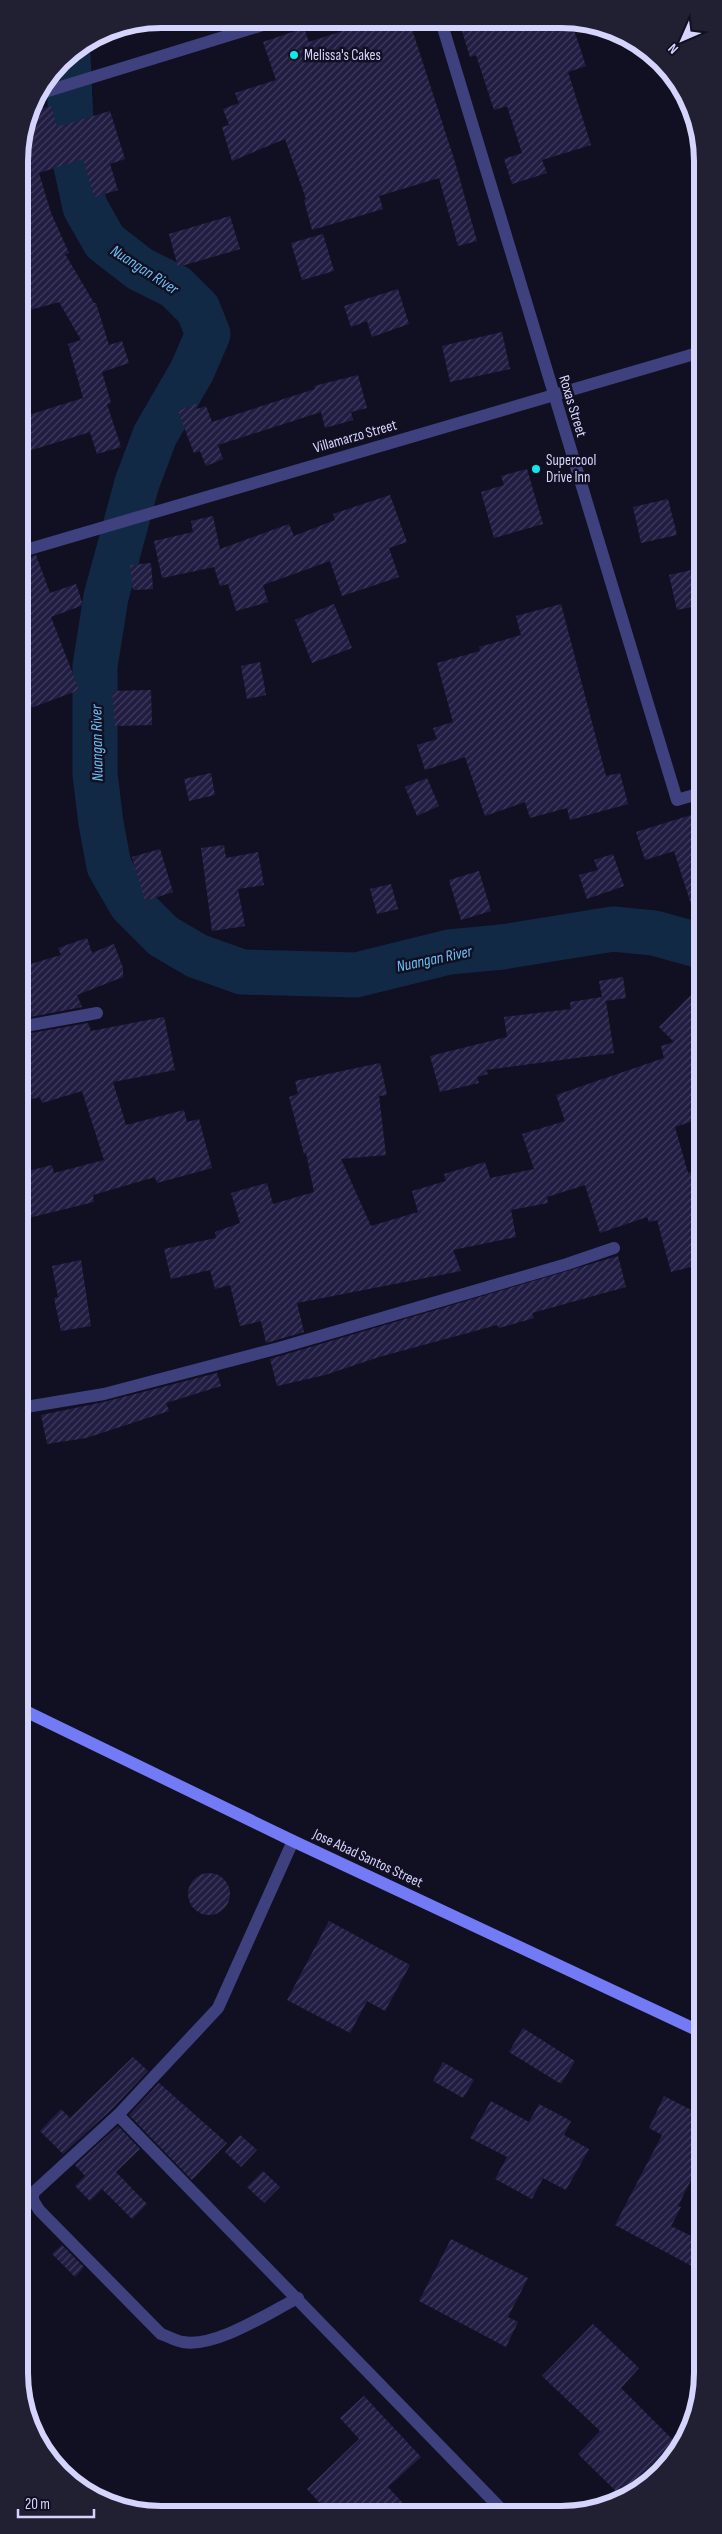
<svg xmlns="http://www.w3.org/2000/svg" width="722" height="2534" font-family="'Sofia Sans Condensed',sans-serif">
<defs>
<pattern id="building-hatch" width="6" height="6" patternUnits="userSpaceOnUse" patternTransform="scale(1.25)"><rect width="6" height="6" fill="#211d42"/><path d="M-1 1l2-2M0 6l6-6M5 7l2-2" fill="none" stroke="#403d5e"/></pattern>
</defs>
<rect width="100%" height="100%" fill="#111022"/>
<g fill="none" stroke-linecap="round" stroke-linejoin="round">
<path stroke="#112945" stroke-width="45" d="M 68,55 L 72,148 L 85,207 L 105,242 L 140,269 L 176,287 L 198,309 L 208,334 L 192,371 L 155,435 L 137,483 L 106,597 L 95,666 L 95,774 L 101,823 L 109,866 L 131,904 L 163,936 L 197,956 L 242,972 L 356,975 L 449,952 L 502,947 L 613,929 L 654,933 L 701,946"/>
</g>
<g fill="url(#building-hatch)">
<path d="M 360,20 L 409,20 L 455,162 L 477,241 L 458,246 L 439,178 L 379,196 L 383,209 L 312,230 L 304,200 L 306,199 L 285,139 L 232,161 L 222,127 L 229,125 L 223,109 L 239,103 L 235,93 L 276,80 L 263,42 L 304,28 L 309,42 L 361,25 Z"/>
<path d="M 459,21 L 571,21 L 586,66 L 568,72 L 591,145 L 542,160 L 547,173 L 512,184 L 504,159 L 522,153 L 507,106 L 494,110 L 476,55 L 470,57 Z"/>
<path d="M 51,106 L 57,127 L 110,111 L 125,159 L 110,164 L 118,190 L 94,197 L 83,159 L 39,173 L 51,213 L 69,253 L 65,254 L 94,303 L 96,303 L 109,345 L 122,341 L 129,363 L 102,372 L 111,403 L 107,404 L 121,447 L 97,454 L 90,432 L 19,454 L 19,418 L 83,398 L 68,344 L 81,340 L 59,302 L 19,313 L 19,152 L 28,112 Z"/>
<path d="M 230,216 L 240,249 L 178,267 L 169,234 Z"/>
<path d="M 323,234 L 334,271 L 302,280 L 291,243 Z"/>
<path d="M 398,289 L 409,324 L 372,337 L 367,321 L 351,327 L 344,306 Z"/>
<path d="M 502,332 L 510,369 L 450,382 L 442,346 Z"/>
<path d="M 358,375 L 367,408 L 351,412 L 353,420 L 325,428 L 321,412 L 218,445 L 223,459 L 206,466 L 200,451 L 194,453 L 178,411 L 196,404 L 197,409 L 206,406 L 212,422 L 315,389 L 314,386 Z"/>
<path d="M 527,469 L 543,524 L 494,538 L 481,492 L 504,485 L 501,476 Z"/>
<path d="M 390,495 L 407,542 L 389,548 L 399,577 L 342,596 L 330,561 L 263,585 L 268,602 L 236,611 L 228,584 L 220,586 L 214,567 L 162,578 L 154,541 L 193,532 L 191,521 L 213,516 L 220,549 L 289,524 L 294,536 L 335,520 L 333,514 Z"/>
<path d="M 668,499 L 677,535 L 641,543 L 633,507 Z"/>
<path d="M 36,555 L 50,593 L 76,584 L 83,605 L 51,617 L 79,690 L 20,712 L 19,561 Z"/>
<path d="M 151,563 L 153,589 L 133,590 L 130,565 Z"/>
<path d="M 701,568 L 701,605 L 677,610 L 669,575 Z"/>
<path d="M 334,604 L 352,648 L 312,663 L 295,620 Z"/>
<path d="M 561,604 L 606,776 L 620,773 L 628,804 L 570,820 L 567,808 L 530,818 L 525,802 L 485,816 L 465,757 L 425,770 L 417,745 L 437,739 L 433,728 L 453,722 L 437,663 L 480,651 L 479,647 L 521,635 L 516,616 Z"/>
<path d="M 260,662 L 266,695 L 247,699 L 241,666 Z"/>
<path d="M 151,690 L 152,725 L 115,726 L 112,691 Z"/>
<path d="M 211,773 L 215,795 L 189,801 L 184,779 Z"/>
<path d="M 427,778 L 439,806 L 417,816 L 405,787 Z"/>
<path d="M 691,815 L 701,848 L 701,922 L 697,923 L 674,851 L 645,860 L 636,832 Z"/>
<path d="M 224,845 L 226,858 L 258,852 L 264,885 L 238,889 L 245,926 L 212,931 L 201,848 Z"/>
<path d="M 160,849 L 173,892 L 145,901 L 132,857 Z"/>
<path d="M 613,854 L 624,886 L 587,899 L 579,875 L 598,870 L 594,860 Z"/>
<path d="M 479,871 L 491,911 L 461,920 L 449,880 Z"/>
<path d="M 391,884 L 398,909 L 377,914 L 370,889 Z"/>
<path d="M 87,938 L 92,953 L 114,944 L 123,968 L 123,977 L 77,995 L 82,1007 L 20,1019 L 20,967 L 61,955 L 58,948 Z"/>
<path d="M 623,977 L 626,998 L 606,1001 L 614,1053 L 486,1070 L 488,1074 L 477,1077 L 479,1083 L 440,1092 L 430,1056 L 507,1037 L 504,1017 L 571,1009 L 570,1002 L 602,997 L 599,981 Z"/>
<path d="M 701,985 L 702,1118 L 675,1127 L 688,1173 L 702,1169 L 702,1264 L 671,1272 L 657,1220 L 649,1222 L 647,1217 L 600,1233 L 585,1185 L 547,1197 L 548,1203 L 511,1210 L 516,1237 L 453,1250 L 461,1271 L 297,1303 L 304,1332 L 266,1343 L 261,1321 L 240,1326 L 230,1285 L 215,1289 L 210,1270 L 171,1279 L 164,1249 L 216,1238 L 215,1232 L 240,1223 L 231,1193 L 267,1183 L 273,1204 L 314,1192 L 306,1153 L 304,1154 L 289,1097 L 298,1094 L 295,1081 L 380,1063 L 387,1095 L 379,1096 L 386,1155 L 341,1159 L 371,1226 L 418,1212 L 412,1191 L 446,1181 L 444,1174 L 485,1162 L 490,1178 L 534,1169 L 522,1134 L 565,1121 L 556,1095 L 664,1058 L 661,1046 L 674,1042 L 659,1027 Z"/>
<path d="M 164,1017 L 175,1070 L 113,1082 L 126,1125 L 184,1110 L 187,1122 L 199,1119 L 212,1168 L 157,1183 L 155,1177 L 93,1195 L 94,1202 L 20,1220 L 20,1173 L 52,1165 L 54,1173 L 104,1160 L 82,1091 L 42,1103 L 40,1097 L 20,1102 L 20,1035 L 88,1023 L 91,1031 Z"/>
<path d="M 618,1256 L 626,1287 L 532,1313 L 534,1318 L 499,1328 L 497,1325 L 379,1357 L 325,1375 L 277,1386 L 270,1359 Z"/>
<path d="M 81,1260 L 91,1326 L 61,1331 L 54,1298 L 58,1297 L 52,1266 Z"/>
<path d="M 217,1373 L 221,1386 L 166,1403 L 169,1411 L 86,1438 L 47,1444 L 41,1415 L 104,1402 Z"/>
<circle cx="209" cy="1894" r="21"/>
<path d="M 329,1921 L 410,1965 L 385,2011 L 367,2001 L 350,2033 L 287,2000 Z"/>
<path d="M 523,2028 L 575,2061 L 561,2084 L 509,2052 Z"/>
<path d="M 133,2057 L 148,2071 L 112,2109 L 63,2154 L 40,2131 L 61,2109 L 70,2118 Z"/>
<path d="M 443,2062 L 474,2080 L 463,2098 L 433,2081 Z"/>
<path d="M 159,2083 L 227,2143 L 192,2180 L 129,2115 Z"/>
<path d="M 664,2096 L 703,2116 L 703,2156 L 678,2206 L 681,2207 L 671,2226 L 703,2242 L 703,2272 L 615,2225 L 662,2135 L 649,2128 Z"/>
<path d="M 491,2101 L 529,2122 L 539,2104 L 571,2121 L 564,2135 L 589,2149 L 566,2190 L 543,2178 L 532,2199 L 495,2179 L 507,2157 L 470,2138 Z"/>
<path d="M 118,2126 L 140,2149 L 116,2172 L 147,2204 L 132,2219 L 102,2189 L 90,2201 L 75,2186 L 85,2176 L 75,2165 Z"/>
<path d="M 240,2135 L 257,2150 L 241,2167 L 225,2152 Z"/>
<path d="M 263,2171 L 280,2187 L 264,2203 L 247,2187 Z"/>
<path d="M 451,2239 L 528,2278 L 508,2317 L 518,2322 L 506,2347 L 419,2301 Z"/>
<path d="M 62,2245 L 84,2267 L 75,2277 L 52,2254 Z"/>
<path d="M 593,2324 L 639,2368 L 621,2388 L 680,2447 L 668,2467 L 632,2496 L 624,2499 L 578,2454 L 600,2431 L 542,2376 Z"/>
<path d="M 364,2396 L 421,2457 L 388,2487 L 412,2513 L 329,2513 L 307,2489 L 359,2439 L 340,2418 Z"/>
</g>
<g fill="none" stroke-linecap="round" stroke-linejoin="round">
<g stroke="#3e417e" stroke-width="12">
<path d="M 441,21 L 677,800 L 701,793"/>
<path d="M 38,94 L 279,20"/>
<path d="M 19,552 L 701,352"/>
<path d="M 20,1027 L 97,1013"/>
<path d="M 20,1408 L 104,1394 L 279,1348 L 567,1264 L 614,1248"/>
<path d="M 293,1841 L 218,2008 L 118,2115 L 33,2193 L 33,2200 L 39,2210 L 161,2334 C 168,2336 175,2341 183,2342 C 216,2348 268,2313 298,2298"/>
<path d="M 118,2115 L 505,2513"/>
</g>
<path stroke="#727af5" stroke-width="12" d="M 21,1709 L 293,1841 L 703,2033"/>
</g>
<g fill="#10e9ec" stroke="#111022" stroke-width="2">
<circle cx="294" cy="55" r="5"/>
<circle cx="536" cy="469" r="5"/>
</g>
<g text-anchor="middle" stroke-width="5" stroke-linejoin="round" paint-order="stroke">
<g font-size="15" fill="#d5d4fc" stroke="#111022" text-anchor="start">
<text x="304" y="60">Melissa's Cakes</text>
<text x="546" y="465">Supercool<tspan x="546" dy="17">Drive Inn</tspan></text>
</g>
<g font-size="15" fill="#d5d4fc" stroke="#111022">
<text transform="translate(573 406) rotate(73)" y="5">Roxas Street</text>
<text transform="translate(355 436) rotate(-16)" y="5">Villamarzo Street</text>
<text transform="translate(368 1858) rotate(25)" y="5">Jose Abad Santos Street</text>
</g>
<g font-size="16" font-style="italic" fill="#69c0f5" stroke="#111022">
<text transform="translate(145 269) rotate(33)" y="6">Nuangan River</text>
<text transform="translate(96 743) rotate(-91)" y="6">Nuangan River</text>
<text transform="translate(434 958) rotate(-12)" y="6">Nuangan River</text>
</g>
</g>
<path d="M0 0H722V2534H0ZM161 28H561A133 133 0 0 1 694 161V2373A133 133 0 0 1 561 2506H161A133 133 0 0 1 28 2373V161A133 133 0 0 1 161 28Z" fill="#212033" fill-rule="evenodd"/>
<path fill="none" stroke="#d5d4fc" stroke-width="6" d="M161 28H561A133 133 0 0 1 694 161V2373A133 133 0 0 1 561 2506H161A133 133 0 0 1 28 2373V161A133 133 0 0 1 161 28Z"/>
<g transform="translate(682 40) rotate(225)" stroke="#111022" stroke-width="4" paint-order="stroke">
<path d="M0-4L9 19L0 12L-9 19Z" fill="#d5d4fc"/>
<text y="-8" font-size="14" font-weight="bold" text-anchor="middle" fill="#d5d4fc">N</text>
</g>
<path d="M18 2509v8h76v-8" fill="none" stroke="#d5d4fc" stroke-width="2.5"/>
<text x="25" y="2509" font-size="15" fill="#d5d4fc" stroke="#111022" stroke-width="4" paint-order="stroke">20 m</text>
</svg>
